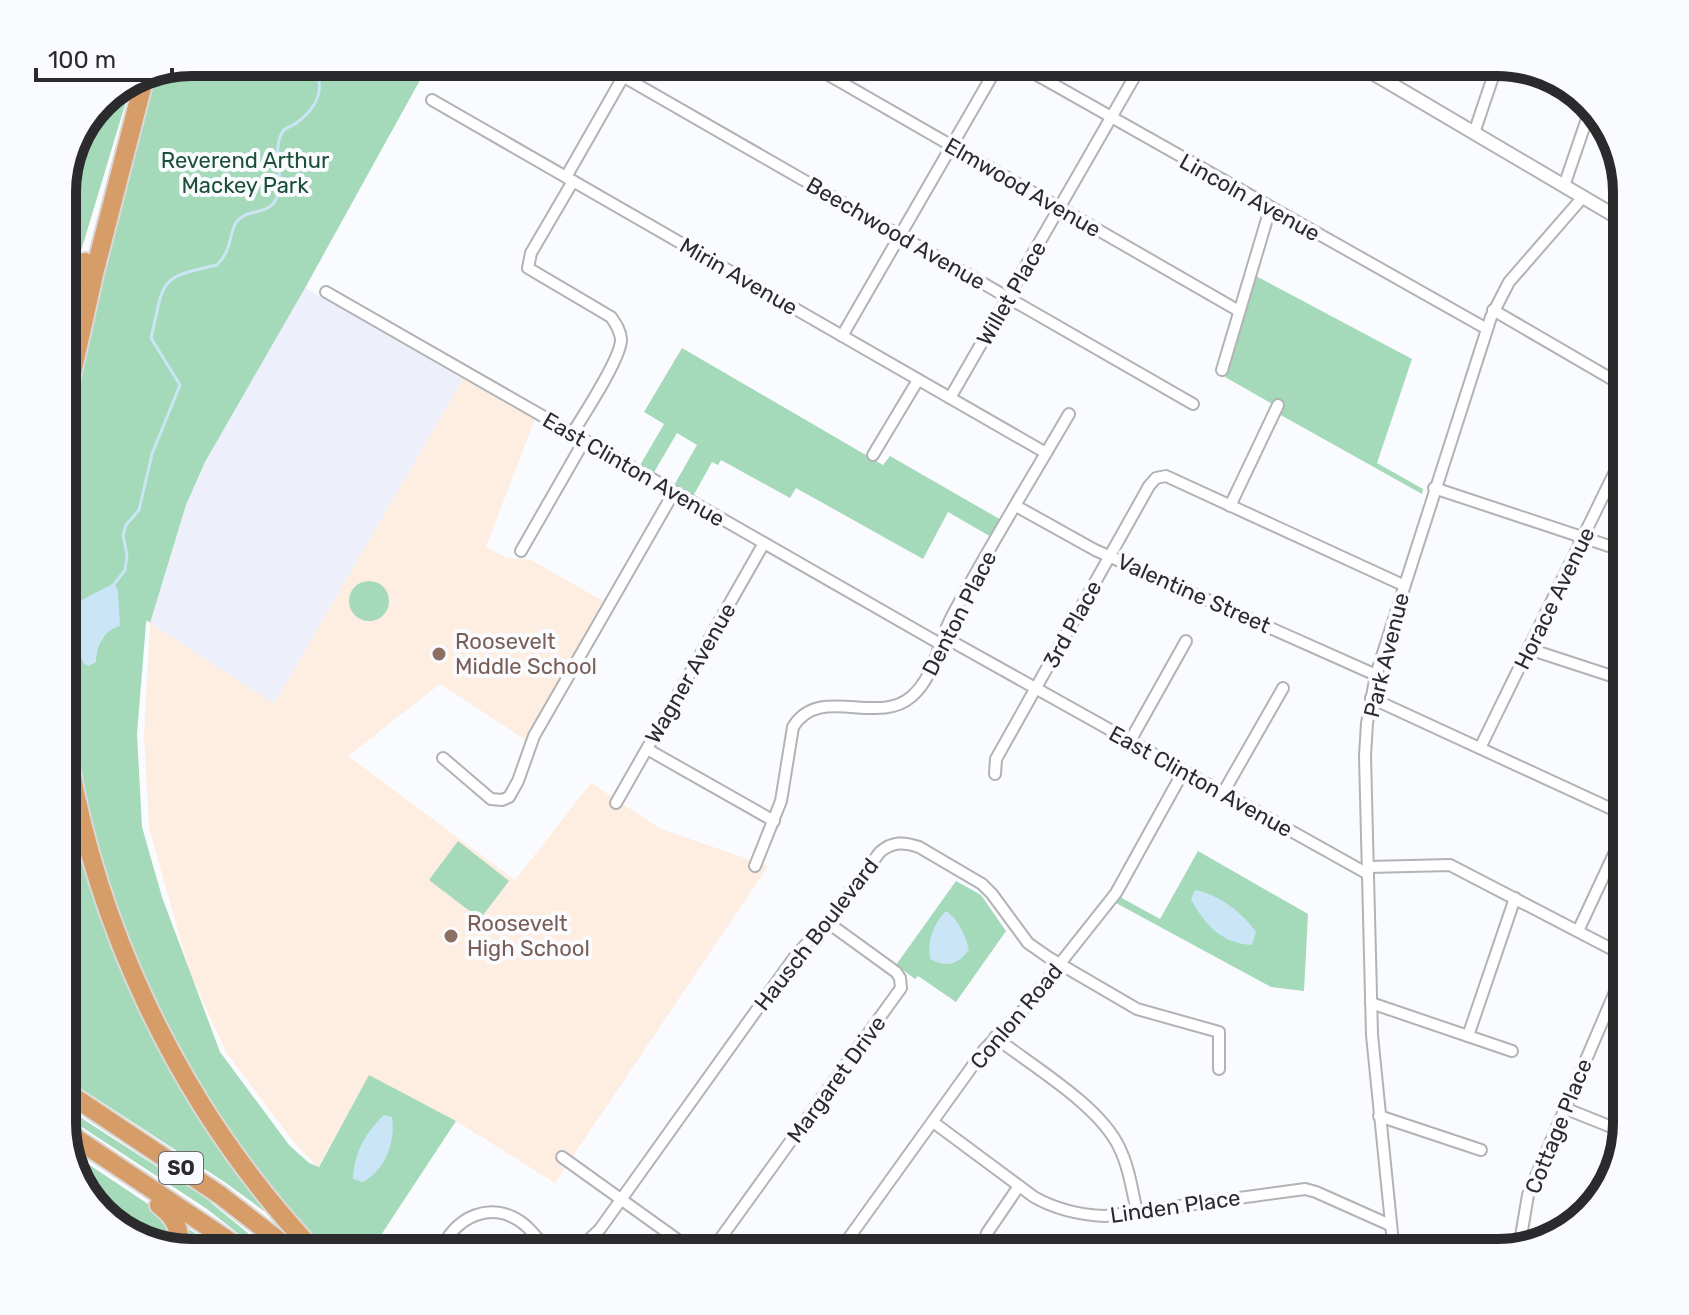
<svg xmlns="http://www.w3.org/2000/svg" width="1689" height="1315" font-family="Rubik,sans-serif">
<rect width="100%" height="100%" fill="#fafbff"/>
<path fill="#edeffb" d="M 305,288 L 463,379 L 274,704 L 150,623 L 186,505 L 205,462 Z"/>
<path fill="#feeee1" d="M 463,379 L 535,419 L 486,547 L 507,558 L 531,560 L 603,601 L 526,740 L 440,684 L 348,756 L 515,880 L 591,783 L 661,829 L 768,866 L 555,1183 L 456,1121 L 369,1076 L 318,1167 L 295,1144 L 226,1052 L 190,973 L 149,828 L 144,735 L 150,623 L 274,704 Z"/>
<g fill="#a4d9b9" fill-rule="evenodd">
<path d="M 192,62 L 430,62 L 305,288 L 205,462 L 186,505 L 150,623 L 147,620 L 146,623 L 137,734 L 142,827 L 162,897 L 220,1052 L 289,1145 L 309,1163 L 319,1167 L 369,1075 L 456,1121 L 381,1235 L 395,1253 L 321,1253 L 304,1236 L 191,1081 L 114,916 L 66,719 L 62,676 L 62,472 L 74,386 L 138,135 L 156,76 ZM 104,589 L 108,630 L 96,649 L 73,605 Z"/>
<path d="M 131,85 L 62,314 L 62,183 L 106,95 Z"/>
<path d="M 1256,276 L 1412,359 L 1377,463 L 1423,489 L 1422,494 L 1279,414 L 1281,409 L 1225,377 Z"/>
<path d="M 682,348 L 883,465 L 890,456 L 1003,521 L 993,538 L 948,512 L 923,559 L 796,488 L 790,498 L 721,460 L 718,465 L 712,462 L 692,498 L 673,487 L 697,445 L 677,433 L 653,474 L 639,467 L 664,424 L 644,412 Z"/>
<circle cx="369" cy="601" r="20"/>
<path d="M 62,756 L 68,796 L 93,898 L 146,1024 L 203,1125 L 267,1208 L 264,1211 L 226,1183 L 62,1076 Z"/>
<path d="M 458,841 L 509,881 L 480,919 L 429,880 Z"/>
<path d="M 1198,851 L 1308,914 L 1304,991 L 1271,987 L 1116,903 L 1120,897 L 1160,919 Z"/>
<path d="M 956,881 L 981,895 L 1006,931 L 956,1002 L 918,976 L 915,979 L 896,965 Z"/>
<path d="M 62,1103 L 86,1121 L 204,1197 L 272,1253 L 263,1253 L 207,1209 L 62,1114 Z"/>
<path d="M 67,1150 L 163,1214 L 174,1233 L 173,1247 L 113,1226 L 76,1181 Z"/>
<path d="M 187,1228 L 226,1253 L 185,1251 L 184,1229 Z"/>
</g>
<g fill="#cae6f6">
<path d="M 114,583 L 118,591 L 120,626 C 103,631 97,644 96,662 L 89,666 L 84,664 L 73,638 L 73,605 Z"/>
<path d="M 1195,890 C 1218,894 1243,913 1256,932 L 1252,945 C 1222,944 1204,924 1191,899 Z"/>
<path d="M 946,911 C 960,921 965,935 969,950 C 957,965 947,968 930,959 C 927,941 933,924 946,911 Z"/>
<path d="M 384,1115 L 392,1117 C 396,1142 385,1170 363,1182 L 353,1179 C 354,1153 365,1133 384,1115 Z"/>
</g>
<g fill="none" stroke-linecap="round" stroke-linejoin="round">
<path stroke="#cae6f6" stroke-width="3" d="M 112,587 L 125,570 L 127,555 L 123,535 L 126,525 L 139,510 L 152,454 L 180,385 L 151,338 C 165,280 156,278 217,265 C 233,249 229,231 237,221 C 248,208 270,216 277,197 C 285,177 270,147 284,130 C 287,127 292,126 295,124 C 318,108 327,87 312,62"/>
<defs>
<g id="minor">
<path d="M 598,62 L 1193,404"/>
<path d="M 806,62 L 1239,311"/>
<path d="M 1014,62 L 1487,329"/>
<path d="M 432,100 L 1046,453"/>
<path d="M 1474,133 L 1498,62"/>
<path d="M 566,177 L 623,77"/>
<path d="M 1564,186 L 1591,107"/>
<path d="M 326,292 L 942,645"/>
<path d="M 1493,310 L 1627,388"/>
<path d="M 842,336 L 1000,62"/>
<path d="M 1222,370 L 1270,209"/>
<path d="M 950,398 L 1143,62"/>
<path d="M 572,434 C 583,416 622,357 621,339 C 620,330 616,324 611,317 L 528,268 L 531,253 L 573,181"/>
<path d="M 873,455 L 918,380"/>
<path d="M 1434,488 L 1627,552"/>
<path d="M 1016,506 L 1095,550 L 1376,675"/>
<path d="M 1230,506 L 1278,405"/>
<path d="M 521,551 L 584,441"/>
<path d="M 944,637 L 1368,874"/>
<path d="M 1529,649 L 1627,681"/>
<path d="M 1371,698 L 1627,816"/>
<path d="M 1130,741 L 1186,641"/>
<path d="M 1480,748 L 1627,447"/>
<path d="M 647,749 L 774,821"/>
<path d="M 443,758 L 491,799 L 502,800 L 509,797 L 518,781 L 534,736 L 674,492"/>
<path d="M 995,774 L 996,759 L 1149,486 L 1156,478 L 1166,476 L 1403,585"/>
<path d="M 1223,793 L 1283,688"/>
<path d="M 616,803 L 764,543"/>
<path d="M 755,866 L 781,801 L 793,727 C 819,684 877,726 911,697 C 935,677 938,642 952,616 C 989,547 1030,481 1069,414"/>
<path d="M 1368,867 L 1450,865 L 1627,957"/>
<path d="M 1578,931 L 1627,826"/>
<path d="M 1371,1003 L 1512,1051"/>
<path d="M 1468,1036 L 1515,898"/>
<path d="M 995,1037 C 1032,1066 1099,1105 1119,1147 C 1129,1167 1132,1190 1137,1212"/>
<path d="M 1564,1108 L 1624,1132"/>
<path d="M 1379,1116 L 1481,1150"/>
<path d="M 933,1122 L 1034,1197 C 1057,1210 1079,1215 1105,1216 L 1305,1189 L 1316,1192 L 1390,1225"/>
<path d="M 562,1157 L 696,1253"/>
<path d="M 1519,1248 L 1528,1195 L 1627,964"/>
<path d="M 440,1253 C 453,1217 492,1198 525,1225 C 534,1233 542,1244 550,1253"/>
<path d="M 575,1253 L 600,1229 L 796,955 L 827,922 L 880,852 C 893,841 904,842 919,847 L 982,884 L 992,894 L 1028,943 L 1048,957 L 1137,1009 L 1219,1032 L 1219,1069"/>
<path d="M 710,1253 L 901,988 L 900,978 L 896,972 L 827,922"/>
<path d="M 838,1253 L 984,1050 L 1024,1009 L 1116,893 L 1183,772"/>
<path d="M 981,1253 L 987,1233 L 1019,1186"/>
<path d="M 1394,1253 L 1372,1035 L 1365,756 L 1367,723 L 1376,675 L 1491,317 L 1509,282 L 1583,197"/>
</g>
<path id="tertiary" d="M 1354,62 L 1627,223"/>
<g id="motorway">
<path d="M 62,340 L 85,262"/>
<path d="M 62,418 L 94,274 L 144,80"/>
<path d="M 62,439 L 66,406"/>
<path d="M 62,715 C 87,914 178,1107 316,1253"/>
<path d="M 62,1089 L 220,1195 L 295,1253"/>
<path d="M 62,1129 L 247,1253"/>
<path d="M 159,1205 C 175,1217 181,1229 179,1249"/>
</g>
</defs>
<use href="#minor" stroke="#b2b3b7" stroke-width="14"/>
<use href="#tertiary" stroke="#b2b3b7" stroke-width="16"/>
<use href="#motorway" stroke="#d9d9d9" stroke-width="22"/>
<use href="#minor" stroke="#fff" stroke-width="10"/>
<use href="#tertiary" stroke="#fff" stroke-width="12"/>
<use href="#motorway" stroke="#d79d68" stroke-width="18"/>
</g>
<g fill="#8d6e63" stroke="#fafbff" stroke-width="3">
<circle cx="439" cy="654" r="8"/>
<circle cx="451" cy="936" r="8"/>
</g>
<g text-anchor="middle" stroke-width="8" stroke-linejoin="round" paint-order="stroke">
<rect fill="#fafbff" stroke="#69696c" stroke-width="2" x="159" y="1152" width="44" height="32" rx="6"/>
<g font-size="20" font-weight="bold" fill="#2b2b2d">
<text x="181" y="1175">SO</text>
</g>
<g font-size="22" fill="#1b5036" stroke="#fafbff">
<text x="245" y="168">Reverend Arthur<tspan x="245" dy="25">Mackey Park</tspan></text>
</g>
<g font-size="22" fill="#2b2b2d" stroke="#fafbff">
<text transform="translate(1023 187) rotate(30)" y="8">Elmwood Avenue</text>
<text transform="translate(1250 197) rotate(29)" y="8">Lincoln Avenue</text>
<text transform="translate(896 233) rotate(30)" y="8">Beechwood Avenue</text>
<text transform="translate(739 276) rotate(30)" y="8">Mirin Avenue</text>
<text transform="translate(1011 293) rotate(-60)" y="8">Willet Place</text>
<text transform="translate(634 469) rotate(30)" y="8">East Clinton Avenue</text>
<text transform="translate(1194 593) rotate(24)" y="8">Valentine Street</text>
<text transform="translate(1554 598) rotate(-64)" y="8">Horace Avenue</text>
<text transform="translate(959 613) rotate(-63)" y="8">Denton Place</text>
<text transform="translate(1072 624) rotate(-61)" y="8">3rd Place</text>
<text transform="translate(1386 655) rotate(-76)" y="8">Park Avenue</text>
<text transform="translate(690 673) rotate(-60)" y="8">Wagner Avenue</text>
<text transform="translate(1201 781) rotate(29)" y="8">East Clinton Avenue</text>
<text transform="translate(816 934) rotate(-52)" y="8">Hausch Boulevard</text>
<text transform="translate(1016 1016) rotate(-50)" y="8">Conlon Road</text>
<text transform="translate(836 1079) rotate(-54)" y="8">Margaret Drive</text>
<text transform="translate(1558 1126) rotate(-68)" y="8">Cottage Place</text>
<text transform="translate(1175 1206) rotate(-8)" y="8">Linden Place</text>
</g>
<g font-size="22" fill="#785e54" stroke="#fafbff" text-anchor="start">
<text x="455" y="649">Roosevelt<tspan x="455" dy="25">Middle School</tspan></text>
<text x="467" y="931">Roosevelt<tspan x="467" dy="25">High School</tspan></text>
</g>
</g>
<path d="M0 0H1689V1315H0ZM192 76H1497A116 116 0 0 1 1613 192V1123A116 116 0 0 1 1497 1239H192A116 116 0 0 1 76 1123V192A116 116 0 0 1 192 76Z" fill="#fafbff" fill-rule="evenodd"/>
<path fill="none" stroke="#2b2b2d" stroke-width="10" d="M192 76H1497A116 116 0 0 1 1613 192V1123A116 116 0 0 1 1497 1239H192A116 116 0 0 1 76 1123V192A116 116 0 0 1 192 76Z"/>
<path d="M36 68v12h136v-12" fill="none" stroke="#2b2b2d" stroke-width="4"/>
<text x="48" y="68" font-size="24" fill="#2b2b2d" stroke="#fafbff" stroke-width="6" paint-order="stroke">100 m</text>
</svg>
